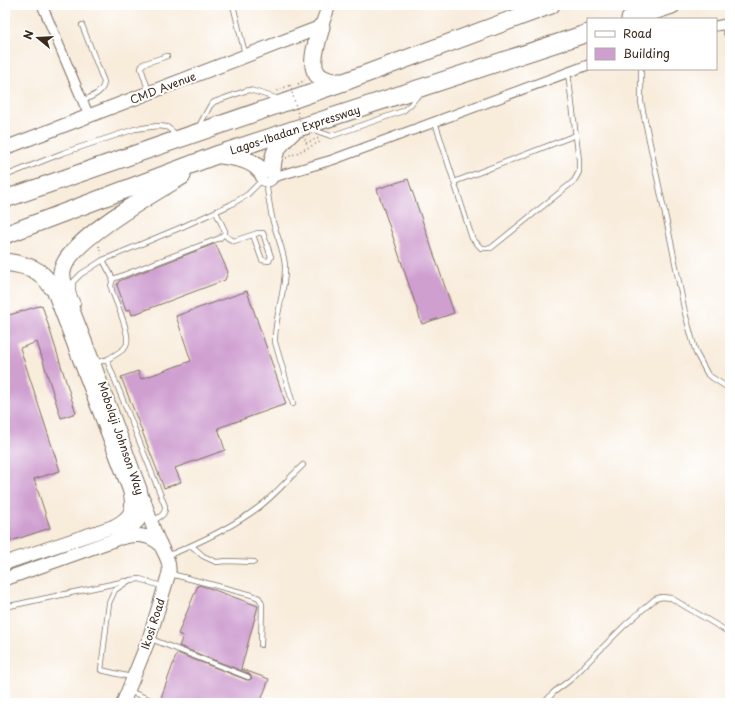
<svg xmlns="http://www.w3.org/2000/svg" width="735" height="708" font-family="'Playpen Sans',sans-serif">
<rect width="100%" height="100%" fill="#fff"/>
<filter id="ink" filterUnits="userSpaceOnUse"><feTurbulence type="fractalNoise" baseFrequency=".025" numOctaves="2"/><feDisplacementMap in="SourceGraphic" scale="8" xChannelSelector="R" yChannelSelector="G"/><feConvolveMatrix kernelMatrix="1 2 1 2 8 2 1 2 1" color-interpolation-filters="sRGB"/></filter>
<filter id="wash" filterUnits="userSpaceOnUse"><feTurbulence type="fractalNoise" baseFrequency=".012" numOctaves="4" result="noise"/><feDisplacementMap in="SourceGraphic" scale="16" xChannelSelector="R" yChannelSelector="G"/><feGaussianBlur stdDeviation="0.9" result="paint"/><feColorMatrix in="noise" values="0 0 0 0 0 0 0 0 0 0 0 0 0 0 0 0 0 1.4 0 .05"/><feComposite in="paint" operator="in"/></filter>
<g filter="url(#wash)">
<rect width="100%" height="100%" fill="#f8ecdb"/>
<g id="blocks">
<g fill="#cf9fd0">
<path d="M 408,179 L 454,313 L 422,324 L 377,189 Z"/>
<path d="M 214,244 L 216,245 L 228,272 L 225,280 L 132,315 L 130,309 L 126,311 L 117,285 L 119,281 Z"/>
<path d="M 247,291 L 286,404 L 218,428 L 225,450 L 175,468 L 181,482 L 164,488 L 121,377 L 138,371 L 141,379 L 191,361 L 176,316 Z"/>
<path d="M 42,305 L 76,413 L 61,418 L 37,342 L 20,348 L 60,471 L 34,479 L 50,528 L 5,543 L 5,323 L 8,322 L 6,316 Z"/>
<path d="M 198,585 L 209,588 L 258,606 L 241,669 L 269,679 L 260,703 L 175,703 L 161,698 L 177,653 L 247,680 L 250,680 L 252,678 L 249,674 L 179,646 L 183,636 L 178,634 Z"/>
</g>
</g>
</g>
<g filter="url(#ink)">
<use href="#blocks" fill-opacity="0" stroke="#7d6e60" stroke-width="1"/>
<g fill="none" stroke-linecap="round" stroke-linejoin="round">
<defs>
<g id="lane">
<path d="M 233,5 L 245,54"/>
<path d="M 82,25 L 104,82 C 103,93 92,96 83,101"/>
<path d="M 641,69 L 641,102 L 672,247 L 685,313 L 696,353 L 708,375 L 730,389"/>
<path d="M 149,92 L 141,68 L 143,64 L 167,56"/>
<path d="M 435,122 L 472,238 L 481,248 L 491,248 L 574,181 L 579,172 L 579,160 L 568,73"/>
<path d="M 198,128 L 210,106 L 214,102 L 245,91 L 250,90 L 279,99"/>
<path d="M 311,129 L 331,136 L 403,111 L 411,104 L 418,95"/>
<path d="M 5,176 L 63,153 L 135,129 L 158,126 L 167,127 L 178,136"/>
<path d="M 266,182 C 268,195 270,209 273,222 C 277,236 284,251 285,266 C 286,292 274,317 275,342 L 293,404"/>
<path d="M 454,182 L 576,135"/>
<path d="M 224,234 L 228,238 L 234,241 L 258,233 L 263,233 L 271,257 L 269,261 L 262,260 L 253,235"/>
<path d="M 103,260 L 113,279"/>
<path d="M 78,304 L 73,292 L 73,282 L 81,274 L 103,260 L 182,227 L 230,205 L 247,195 L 262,180"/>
<path d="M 107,360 L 165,506 C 166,515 159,518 151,521"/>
<path d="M 96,363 C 100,361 104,361 108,359 C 113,356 123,351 126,346 C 132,337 116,302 112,291 L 111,286 L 113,279 L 220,238 L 224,234 L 225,231 L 216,212"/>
<path d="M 192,546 L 203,556 L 216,562 L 227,561 L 254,562"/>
<path d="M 167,556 C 199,543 231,528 259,507 C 275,495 288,479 303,465"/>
<path d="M 171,574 L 252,595 L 259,598 L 262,604 L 261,645"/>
<path d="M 5,607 L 126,581"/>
<path d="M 151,639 L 248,677"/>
<path d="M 131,677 L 101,670 L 109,603 L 115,590 L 130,580 L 140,579 L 164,587"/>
<path d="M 129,691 L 158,703"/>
<path d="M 544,703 L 554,692 L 570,680 L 625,625 L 655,599 L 662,597 L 671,598 L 730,633"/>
</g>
<g id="street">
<path d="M 42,5 L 89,116"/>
<path d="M 725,24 L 730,36"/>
<path d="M 716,26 L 730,23"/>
<circle cx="267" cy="175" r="7"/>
<path d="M 274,177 L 332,160 L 588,65"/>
</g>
<g id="secondary">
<path d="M 5,148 L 321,27 L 329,5"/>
<path d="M 121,538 C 136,534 148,534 160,544"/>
<path d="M 5,563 L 112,527 C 131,518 135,510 129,489 L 52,287"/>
<path d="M 5,579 L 114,540 L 128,531 L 138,521 L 142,513 L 143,504 L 140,489 L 94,364 L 64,287"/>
<path d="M 123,703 L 149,639 L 169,573 C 170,561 165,555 160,544 C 153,530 149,515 144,500"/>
</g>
<g id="highway">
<path d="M 630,19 L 672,5"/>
<path d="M 321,27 C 314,54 302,82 341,82"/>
<path d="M 220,155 C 235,157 252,159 261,171"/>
<path d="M 272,170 C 273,149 279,145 293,131"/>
<path d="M 5,199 L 344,82 L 551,5"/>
<path d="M 5,235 L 219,154 L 588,33"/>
<path d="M 5,262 C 27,265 40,268 52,287"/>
<path d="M 64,287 C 63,282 61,277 62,272 C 66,241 155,192 182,176"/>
</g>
</defs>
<use href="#lane" stroke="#7d6e60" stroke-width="6"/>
<use href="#street" stroke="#7d6e60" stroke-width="11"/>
<use href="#secondary" stroke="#7d6e60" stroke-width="15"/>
<use href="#highway" stroke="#7d6e60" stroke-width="19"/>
<g stroke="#7d6e60" stroke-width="1.5" stroke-dasharray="1 3" stroke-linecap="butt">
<path d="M 298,84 L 305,80"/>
<path d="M 277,91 L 290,85"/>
<path d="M 306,143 L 319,138"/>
<path d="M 286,158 L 322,141"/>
<path d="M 99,246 L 101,254"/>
</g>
<use href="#lane" stroke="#fff" stroke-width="4.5"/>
<use href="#street" stroke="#fff" stroke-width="9"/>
<use href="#secondary" stroke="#fff" stroke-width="13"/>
<use href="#highway" stroke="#fff" stroke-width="17"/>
<path stroke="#7d6e60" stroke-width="1.5" stroke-dasharray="1 3" stroke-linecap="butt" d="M 290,85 L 306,143"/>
</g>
</g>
<g text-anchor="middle" stroke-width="4" stroke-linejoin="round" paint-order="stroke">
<g font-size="11" fill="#3b2a1e" stroke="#fff">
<text transform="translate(163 88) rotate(-21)" y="4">CMD Avenue</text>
<text transform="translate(295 130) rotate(-18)" y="4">Lagos-Ibadan Expressway</text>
<text transform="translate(121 438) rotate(71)" y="4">Mobolaji Johnson Way</text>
<text transform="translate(153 624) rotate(-72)" y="4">Ikosi Road</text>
</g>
</g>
<rect width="735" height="708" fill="none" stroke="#fff" stroke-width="20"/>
<rect x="587" y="18" width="130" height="52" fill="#ffffff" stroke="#b1aaa5"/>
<rect x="595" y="31" width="20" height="6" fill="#ffffff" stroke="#b1aaa5"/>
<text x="623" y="38" font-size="12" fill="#3b2a1e">Road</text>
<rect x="595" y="48" width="20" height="12" fill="#cf9fd0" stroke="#b1aaa5"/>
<text x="623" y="58" font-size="12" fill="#3b2a1e">Building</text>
<g transform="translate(38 38) rotate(288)" stroke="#ffffff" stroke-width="3" paint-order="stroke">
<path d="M0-3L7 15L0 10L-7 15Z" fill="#3b2a1e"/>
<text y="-6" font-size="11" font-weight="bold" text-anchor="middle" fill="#3b2a1e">N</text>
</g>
</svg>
